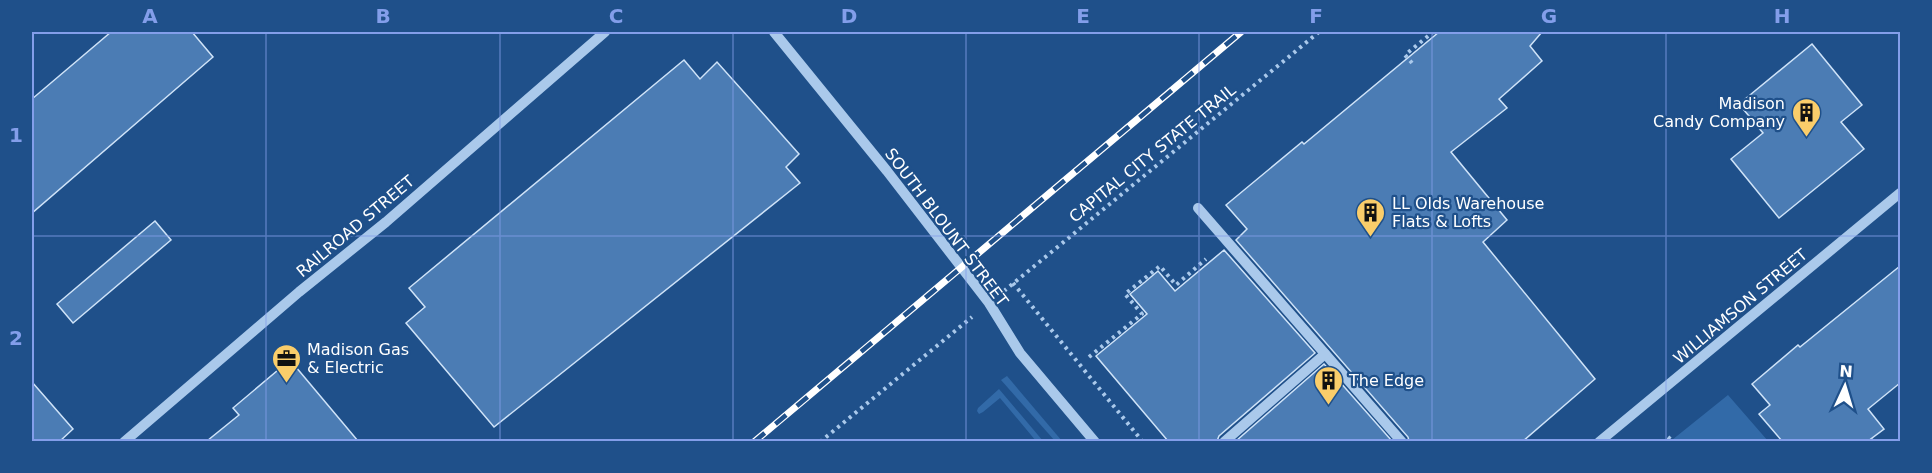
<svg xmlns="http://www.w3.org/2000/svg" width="1932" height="473" font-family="'DejaVu Sans',sans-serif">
<rect width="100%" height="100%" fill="#1f508a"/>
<g fill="#326aa8">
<path d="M 1007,376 L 1062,441 L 1055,441 L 1001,380 Z"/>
<path d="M 999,389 L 1043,441 L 1036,441 L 1000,398 L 983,412 L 979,414 L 977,411 L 978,408 Z"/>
<path d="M 1728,395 L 1768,441 L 1670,441 L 1672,440 Z"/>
</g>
<g fill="#4b7cb4" stroke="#cfe3f8" stroke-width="1.5">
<path d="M 111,32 L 192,32 L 213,57 L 32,213 L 32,99 Z"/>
<path d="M 1439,32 L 1542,32 L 1530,46 L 1542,61 L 1499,99 L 1507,108 L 1451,152 L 1507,220 L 1483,242 L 1595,379 L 1523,441 L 1409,441 L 1408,437 L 1236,240 L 1247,229 L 1226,205 L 1302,142 L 1304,144 Z"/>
<path d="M 1812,44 L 1862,105 L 1841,122 L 1864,149 L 1779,218 L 1731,159 L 1763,133 L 1739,104 Z"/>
<path d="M 684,60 L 700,79 L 717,62 L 799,154 L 786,167 L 800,183 L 494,427 L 406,323 L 425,307 L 409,288 Z"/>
<path d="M 155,221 L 171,240 L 73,323 L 57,304 Z"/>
<path d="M 1224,250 L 1315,353 L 1219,436 L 1217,441 L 1168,441 L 1096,356 L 1147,314 L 1130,294 L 1145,282 L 1158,271 L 1175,291 Z"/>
<path d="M 1900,266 L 1900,383 L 1868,409 L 1884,429 L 1868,441 L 1782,441 L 1759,414 L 1770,405 L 1752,384 L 1798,345 L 1800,347 Z"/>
<path d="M 290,360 L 358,441 L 207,441 L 239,415 L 233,408 Z"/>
<path d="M 1324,364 L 1392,441 L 1236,441 Z"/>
<path d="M 32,382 L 73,429 L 60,441 L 32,441 Z"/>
</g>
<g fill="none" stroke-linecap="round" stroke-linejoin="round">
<g stroke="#aac9eb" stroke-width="4" stroke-dasharray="3 4.5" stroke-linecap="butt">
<path d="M 1412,63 L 1405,55 L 1433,32"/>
<path d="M 1013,283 L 1143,442"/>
<path d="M 1004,291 L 1319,32"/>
<path d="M 1089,357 L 1142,314 L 1125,294 L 1160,266 L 1176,285 L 1206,259"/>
<path d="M 1668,437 L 1674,442"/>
<path d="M 1871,439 L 1873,442"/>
<path d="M 820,442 L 972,317"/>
</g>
<g stroke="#aac9eb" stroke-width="10">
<path d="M 774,32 L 887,171 L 989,303 L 1020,353 L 1095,442"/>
<path d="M 1198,208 L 1402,442"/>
<path d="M 124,442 L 299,292 L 386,222 L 605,32"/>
<path d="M 1224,442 L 1325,354"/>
<path d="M 1599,442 L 1900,193"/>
</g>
<defs>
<path id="rail" d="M 754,442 L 1241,32"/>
</defs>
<use href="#rail" stroke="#fff" stroke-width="7"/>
<use href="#rail" stroke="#1f508a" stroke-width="4.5" stroke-dasharray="14" stroke-linecap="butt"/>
</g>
<path fill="none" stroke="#839eea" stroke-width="1.5" stroke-opacity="0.55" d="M 266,32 L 266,442M 500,32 L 500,442M 733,32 L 733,442M 966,32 L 966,442M 1199,32 L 1199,442M 1432,32 L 1432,442M 1666,32 L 1666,442M 32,236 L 1900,236"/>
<defs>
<symbol id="building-pin" viewBox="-11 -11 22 30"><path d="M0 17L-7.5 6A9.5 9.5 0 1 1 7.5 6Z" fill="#facd6a" stroke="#1f508a"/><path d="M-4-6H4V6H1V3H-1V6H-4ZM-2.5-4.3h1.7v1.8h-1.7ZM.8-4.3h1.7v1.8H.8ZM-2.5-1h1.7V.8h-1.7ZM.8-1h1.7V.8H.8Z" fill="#111"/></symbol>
<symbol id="office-pin" viewBox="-11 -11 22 30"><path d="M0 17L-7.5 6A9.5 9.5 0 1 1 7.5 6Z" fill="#facd6a" stroke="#1f508a"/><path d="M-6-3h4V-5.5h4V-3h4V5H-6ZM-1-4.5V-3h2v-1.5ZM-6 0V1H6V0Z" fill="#111"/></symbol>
</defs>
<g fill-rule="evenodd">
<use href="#building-pin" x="1790" y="96" width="33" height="45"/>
<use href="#building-pin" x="1354" y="196" width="33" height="45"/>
<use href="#office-pin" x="270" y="342" width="33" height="45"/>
<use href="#building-pin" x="1312" y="364" width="33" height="45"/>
</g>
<g text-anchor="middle" stroke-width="4.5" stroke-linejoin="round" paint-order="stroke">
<g font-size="16" fill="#fff" stroke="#1f508a" text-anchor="start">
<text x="1785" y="109" text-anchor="end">Madison<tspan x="1785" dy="18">Candy Company</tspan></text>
<text x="1392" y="209">LL Olds Warehouse<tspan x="1392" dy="18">Flats &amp; Lofts</tspan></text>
<text x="307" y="355">Madison Gas<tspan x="307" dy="18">&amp; Electric</tspan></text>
<text x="1349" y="386">The Edge</text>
</g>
<g font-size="16" fill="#fff" stroke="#1f508a">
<text transform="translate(1152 153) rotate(-39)" y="6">CAPITAL CITY STATE TRAIL</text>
<text transform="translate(355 226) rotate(-40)" y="6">RAILROAD STREET</text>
<text transform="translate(947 227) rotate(53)" y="6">SOUTH BLOUNT STREET</text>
<text transform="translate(1740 306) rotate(-40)" y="6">WILLIAMSON STREET</text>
</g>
</g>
<rect width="1932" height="473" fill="none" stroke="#1f508a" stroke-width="66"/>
<g transform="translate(1845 386) rotate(4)" stroke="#1f508a" stroke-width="4.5" paint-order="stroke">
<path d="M0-4.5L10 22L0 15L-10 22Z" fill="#ffffff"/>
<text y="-9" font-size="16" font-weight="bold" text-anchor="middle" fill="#ffffff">N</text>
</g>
<rect x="33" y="33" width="1866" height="407" fill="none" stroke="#839eea" stroke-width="2"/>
<g font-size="20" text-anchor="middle" font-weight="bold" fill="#839eea">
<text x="150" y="23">A</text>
<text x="383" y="23">B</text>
<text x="616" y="23">C</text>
<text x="849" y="23">D</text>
<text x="1083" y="23">E</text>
<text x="1316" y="23">F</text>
<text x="1549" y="23">G</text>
<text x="1782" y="23">H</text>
<text x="16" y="142">1</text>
<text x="16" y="345">2</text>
</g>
</svg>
